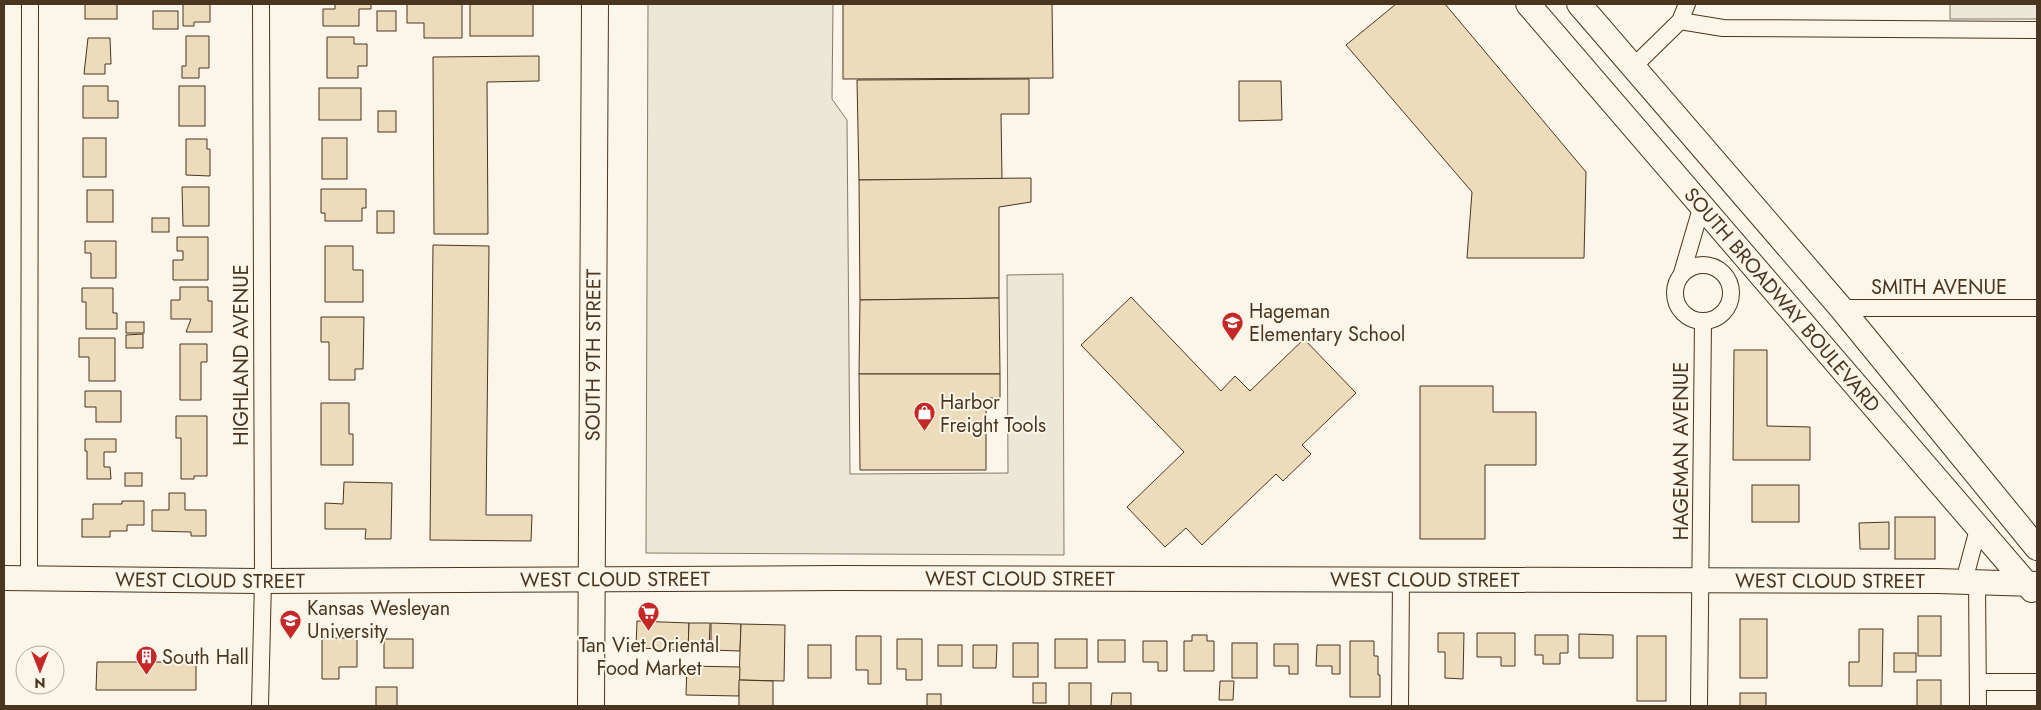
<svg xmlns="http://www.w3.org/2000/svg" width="2041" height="710" font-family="Jost,sans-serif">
<rect width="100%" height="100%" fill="#fbf6e9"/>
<g fill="#ede7d9" stroke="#887966">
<path d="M 648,4 L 833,4 L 832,99 L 847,120 L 850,474 L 1008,473 L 1007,275 L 1063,274 L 1064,555 L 646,553 Z"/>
<rect x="1950" y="4" width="87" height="15"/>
</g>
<g fill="#ecdcbc" stroke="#4a3520">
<rect x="85" y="4" width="32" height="15"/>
<path d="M 183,4 L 210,4 L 210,22 L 194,22 L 194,26 L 183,26 Z"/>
<path d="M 335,4 L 371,4 L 371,9 L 359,9 L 359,26 L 323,26 L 323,9 L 335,9 Z"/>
<path d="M 407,4 L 462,4 L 462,38 L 424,38 L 424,23 L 407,23 Z"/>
<rect x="470" y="4" width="63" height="32"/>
<path d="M 843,4 L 1052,4 L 1053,78 L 843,79 Z"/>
<path d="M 1396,4 L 1445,4 L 1586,172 L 1584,258 L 1467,258 L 1472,192 L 1346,45 Z"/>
<rect x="153" y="11" width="25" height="18"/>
<rect x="377" y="11" width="19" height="20"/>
<path d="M 186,36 L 209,36 L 209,68 L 199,68 L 199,78 L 182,78 L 182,66 L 186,66 Z"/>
<path d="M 327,37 L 354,37 L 354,44 L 367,44 L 367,66 L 358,66 L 358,78 L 327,78 Z"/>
<path d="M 88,38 L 110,38 L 111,64 L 105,64 L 105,74 L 84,74 Z"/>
<path d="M 539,56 L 539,81 L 487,82 L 488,234 L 434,234 L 433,57 Z"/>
<path d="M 1029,79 L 1029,114 L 1001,114 L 1002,179 L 859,180 L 857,80 Z"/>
<path d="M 1239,81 L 1281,81 L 1282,120 L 1239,121 Z"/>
<path d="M 83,86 L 108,86 L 108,101 L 118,101 L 118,118 L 83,118 Z"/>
<rect x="179" y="86" width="26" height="40"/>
<rect x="319" y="88" width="42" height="32"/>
<rect x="378" y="111" width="18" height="21"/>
<rect x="83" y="138" width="23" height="39"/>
<rect x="322" y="138" width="25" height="41"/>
<path d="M 186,139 L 207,139 L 207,149 L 210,149 L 210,176 L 186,175 Z"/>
<path d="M 1031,178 L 1031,202 L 999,207 L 999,298 L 860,300 L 859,180 Z"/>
<path d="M 182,187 L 209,187 L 209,226 L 183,226 Z"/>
<path d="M 321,189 L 366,189 L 366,208 L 362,208 L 362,221 L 325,221 L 325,213 L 321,213 Z"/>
<rect x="87" y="190" width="26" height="32"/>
<rect x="377" y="211" width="17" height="22"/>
<rect x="152" y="218" width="17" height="14"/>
<path d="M 177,237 L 208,237 L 208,280 L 173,280 L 173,260 L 183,260 L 183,251 L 177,251 Z"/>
<path d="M 85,241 L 116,241 L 116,278 L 91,278 L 91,253 L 85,253 Z"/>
<path d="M 433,245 L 489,246 L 486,515 L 532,515 L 531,541 L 430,540 Z"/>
<path d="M 325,246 L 353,246 L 353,270 L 363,270 L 363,302 L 325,302 Z"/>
<path d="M 180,287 L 208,287 L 208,301 L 212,301 L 212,332 L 186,332 L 191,319 L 171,319 L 171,300 L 180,300 Z"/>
<path d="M 82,288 L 113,288 L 113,313 L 117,313 L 117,329 L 86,329 L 86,302 L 82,302 Z"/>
<path d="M 1131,297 L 1221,391 L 1235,376 L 1250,391 L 1304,339 L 1356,393 L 1302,445 L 1311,454 L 1283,481 L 1276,474 L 1202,545 L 1186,528 L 1165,547 L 1127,507 L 1184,452 L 1081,345 Z"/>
<path d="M 999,298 L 1000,374 L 859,374 L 860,300 Z"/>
<path d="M 321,317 L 364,317 L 363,369 L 355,369 L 355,380 L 329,380 L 329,342 L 321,342 Z"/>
<rect x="126" y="322" width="18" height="11"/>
<path d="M 143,334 L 143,348 L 126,348 L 126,335 Z"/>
<path d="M 79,338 L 115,338 L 115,381 L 89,381 L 89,357 L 79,357 Z"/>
<path d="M 180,344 L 207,344 L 207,362 L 201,362 L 201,400 L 180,400 Z"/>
<path d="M 1734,350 L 1767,350 L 1767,426 L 1810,427 L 1810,460 L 1733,460 Z"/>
<path d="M 859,374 L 1000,374 L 1000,398 L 986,398 L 986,470 L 860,470 Z"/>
<path d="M 1420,386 L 1493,386 L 1493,412 L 1536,412 L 1536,465 L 1485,465 L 1485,539 L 1420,539 Z"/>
<path d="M 85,391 L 121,391 L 121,422 L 96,422 L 96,407 L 85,407 Z"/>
<path d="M 321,403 L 349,403 L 349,434 L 353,434 L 353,465 L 321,465 Z"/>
<path d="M 176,416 L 207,416 L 207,476 L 194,476 L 194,479 L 181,479 L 181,438 L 176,438 Z"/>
<path d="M 85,439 L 116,439 L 116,452 L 104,452 L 104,467 L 110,467 L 111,479 L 87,479 L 87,451 L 85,451 Z"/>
<rect x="125" y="473" width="17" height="13"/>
<path d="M 344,482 L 392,483 L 391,539 L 365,539 L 366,529 L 325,529 L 325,503 L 343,504 Z"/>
<rect x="1752" y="485" width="47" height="37"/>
<path d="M 169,493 L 185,493 L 185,510 L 206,510 L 206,536 L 191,536 L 191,532 L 152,531 L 152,510 L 169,510 Z"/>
<path d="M 122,501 L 144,501 L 144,525 L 127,525 L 127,531 L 110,531 L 110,537 L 82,537 L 82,519 L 93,519 L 93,504 L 122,504 Z"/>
<rect x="1895" y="517" width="40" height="42"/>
<path d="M 1889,522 L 1889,549 L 1860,549 L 1859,523 Z"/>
<rect x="1918" y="616" width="23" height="40"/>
<rect x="1740" y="619" width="27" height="59"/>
<path d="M 637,621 L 689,623 L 688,650 L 636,648 Z"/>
<path d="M 689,623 L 710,623 L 709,650 L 688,650 Z"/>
<path d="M 711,623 L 741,624 L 740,651 L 711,650 Z"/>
<path d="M 741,624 L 785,625 L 784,681 L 739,680 Z"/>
<path d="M 1859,629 L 1883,629 L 1882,686 L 1849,686 L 1849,662 L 1859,662 Z"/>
<path d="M 1438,633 L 1464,633 L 1463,679 L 1445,678 L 1445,652 L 1438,652 Z"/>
<path d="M 1477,633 L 1515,633 L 1515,666 L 1501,666 L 1501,657 L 1477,657 Z"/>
<path d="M 1579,634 L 1613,635 L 1613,658 L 1579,658 Z"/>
<path d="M 1192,635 L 1207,635 L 1207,641 L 1214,641 L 1214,671 L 1184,671 L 1184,641 L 1192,641 Z"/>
<path d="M 1535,635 L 1568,635 L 1568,653 L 1560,653 L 1560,664 L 1543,664 L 1543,655 L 1535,655 Z"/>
<path d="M 856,636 L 881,636 L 881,684 L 868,684 L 868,670 L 856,670 Z"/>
<rect x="1637" y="636" width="29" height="65"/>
<path d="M 322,638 L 357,638 L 357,667 L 339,667 L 339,679 L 322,679 Z"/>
<rect x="384" y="639" width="29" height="29"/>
<path d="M 897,639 L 922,639 L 922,680 L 906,680 L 906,669 L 897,669 Z"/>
<rect x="1055" y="639" width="32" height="29"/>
<rect x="1098" y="640" width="27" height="22"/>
<path d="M 1143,641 L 1167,641 L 1167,671 L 1158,671 L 1158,662 L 1143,662 Z"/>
<path d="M 1350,641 L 1374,641 L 1374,656 L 1378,656 L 1378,675 L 1380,675 L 1380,697 L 1350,697 Z"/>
<rect x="1013" y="643" width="25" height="34"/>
<rect x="1232" y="643" width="25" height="35"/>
<path d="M 1274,644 L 1298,644 L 1298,674 L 1289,674 L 1289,666 L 1274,666 Z"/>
<rect x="808" y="645" width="23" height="33"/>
<rect x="938" y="645" width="24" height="21"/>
<path d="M 973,645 L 997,645 L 996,668 L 973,668 Z"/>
<path d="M 1317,645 L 1340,645 L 1340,674 L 1332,674 L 1332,666 L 1316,666 Z"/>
<rect x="1894" y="653" width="22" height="19"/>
<path d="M 97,662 L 196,662 L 196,690 L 96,690 Z"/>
<path d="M 687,666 L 740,667 L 739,696 L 686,695 Z"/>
<path d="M 739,680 L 773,681 L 773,706 L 739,706 Z"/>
<rect x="1917" y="680" width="24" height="26"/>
<path d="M 1220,681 L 1234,681 L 1233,700 L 1219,700 Z"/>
<rect x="1033" y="683" width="13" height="20"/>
<rect x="1069" y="683" width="22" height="23"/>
<rect x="376" y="687" width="21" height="19"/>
<path d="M 1112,693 L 1131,693 L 1131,706 L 1111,706 Z"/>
<rect x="1740" y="693" width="26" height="13"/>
<rect x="927" y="694" width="14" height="12"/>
</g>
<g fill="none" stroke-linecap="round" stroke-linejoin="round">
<defs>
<g id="minor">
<path d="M 1680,21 L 1723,28 L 2037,30"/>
<path d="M 1633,67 L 1680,21 L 1687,4"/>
<circle cx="1703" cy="293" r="28"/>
<path d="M 1682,273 L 1702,205"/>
<path d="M 1841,308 L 2037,308"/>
<path d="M 29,578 L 30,4"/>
<path d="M 1964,581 L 1978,529"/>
<path d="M 1977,581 L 1978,706"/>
<path d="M 1978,682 L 2037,682"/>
<path d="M 260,706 L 263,581 L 261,4"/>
<path d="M 1400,706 L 1401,580"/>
<path d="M 1699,706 L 1703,321"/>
</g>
<g id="secondary">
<path id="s1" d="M 1528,4 L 2032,590"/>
<path d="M 1579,4 L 1841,308 L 2037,548"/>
<path id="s2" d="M 4,578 L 263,581 L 838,578 L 1937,581 L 2037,584"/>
</g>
<g id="primary">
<path id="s3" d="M 591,706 L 595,4"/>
</g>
</defs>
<use href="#minor" stroke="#4a3520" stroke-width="18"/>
<use href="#secondary" stroke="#4a3520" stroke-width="26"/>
<use href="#primary" stroke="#4a3520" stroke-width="28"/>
<use href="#minor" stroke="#fbf6e9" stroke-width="16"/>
<use href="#secondary" stroke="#fbf6e9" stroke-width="24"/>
<use href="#primary" stroke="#fbf6e9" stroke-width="26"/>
</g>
<defs>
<symbol id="school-pin" viewBox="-11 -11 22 30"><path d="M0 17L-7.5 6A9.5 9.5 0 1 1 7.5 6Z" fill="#c62828" stroke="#fbf6e9"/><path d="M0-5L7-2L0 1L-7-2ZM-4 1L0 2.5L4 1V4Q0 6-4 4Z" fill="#fff"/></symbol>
<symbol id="shop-pin" viewBox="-11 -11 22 30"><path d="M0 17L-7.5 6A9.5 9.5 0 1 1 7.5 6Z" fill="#c62828" stroke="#fbf6e9"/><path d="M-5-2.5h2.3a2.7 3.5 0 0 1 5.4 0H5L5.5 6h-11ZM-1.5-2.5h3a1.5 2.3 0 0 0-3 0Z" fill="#fff"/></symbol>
<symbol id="supermarket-pin" viewBox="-11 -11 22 30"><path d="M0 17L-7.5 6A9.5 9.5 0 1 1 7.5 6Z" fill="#c62828" stroke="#fbf6e9"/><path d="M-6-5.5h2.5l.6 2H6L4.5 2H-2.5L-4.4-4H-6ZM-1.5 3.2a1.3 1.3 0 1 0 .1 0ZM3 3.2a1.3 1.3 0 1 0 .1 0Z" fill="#fff"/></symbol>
<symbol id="university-pin" viewBox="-11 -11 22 30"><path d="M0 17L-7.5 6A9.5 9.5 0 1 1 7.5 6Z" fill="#c62828" stroke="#fbf6e9"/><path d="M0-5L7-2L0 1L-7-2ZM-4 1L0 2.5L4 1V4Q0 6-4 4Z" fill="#fff"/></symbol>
<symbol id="building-pin" viewBox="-11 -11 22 30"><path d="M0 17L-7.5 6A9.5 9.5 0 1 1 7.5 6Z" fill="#c62828" stroke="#fbf6e9"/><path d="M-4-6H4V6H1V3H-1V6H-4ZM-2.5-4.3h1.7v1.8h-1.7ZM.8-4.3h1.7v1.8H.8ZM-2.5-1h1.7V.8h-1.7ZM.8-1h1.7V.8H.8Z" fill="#fff"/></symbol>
</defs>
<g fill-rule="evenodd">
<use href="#school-pin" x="1220" y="310" width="25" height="34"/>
<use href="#shop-pin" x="912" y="400" width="25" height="34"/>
<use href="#supermarket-pin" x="636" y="600" width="25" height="34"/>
<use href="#university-pin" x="278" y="608" width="25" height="34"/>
<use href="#building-pin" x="134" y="644" width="25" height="34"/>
</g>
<g text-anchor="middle" stroke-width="4" stroke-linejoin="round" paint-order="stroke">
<g font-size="20" fill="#4a3520" stroke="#fbf6e9">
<text x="1939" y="294">SMITH AVENUE</text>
<text dy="7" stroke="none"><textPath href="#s1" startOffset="390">SOUTH BROADWAY BOULEVARD</textPath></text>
<text transform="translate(241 355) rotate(-90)" y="7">HIGHLAND AVENUE</text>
<text dy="7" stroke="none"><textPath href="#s3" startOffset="351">SOUTH 9TH STREET</textPath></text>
<text transform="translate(1681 451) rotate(-90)" y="7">HAGEMAN AVENUE</text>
<text dy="7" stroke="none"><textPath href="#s2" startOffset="611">WEST CLOUD STREET</textPath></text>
<text dy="7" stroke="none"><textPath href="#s2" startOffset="1016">WEST CLOUD STREET</textPath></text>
<text dy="7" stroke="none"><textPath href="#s2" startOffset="206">WEST CLOUD STREET</textPath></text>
<text dy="7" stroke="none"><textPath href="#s2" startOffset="1421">WEST CLOUD STREET</textPath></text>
<text dy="7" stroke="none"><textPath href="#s2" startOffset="1826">WEST CLOUD STREET</textPath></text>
</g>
<g font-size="20" fill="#4a3520" stroke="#fbf6e9" text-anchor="start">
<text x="1249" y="318">Hageman<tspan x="1249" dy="23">Elementary School</tspan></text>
<text x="940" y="409">Harbor<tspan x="940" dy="23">Freight Tools</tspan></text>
<text x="307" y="615">Kansas Wesleyan<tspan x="307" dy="23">University</tspan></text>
<text x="649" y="652" text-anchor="middle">Tan Viet Oriental<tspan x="649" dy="23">Food Market</tspan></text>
<text x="162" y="664">South Hall</text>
</g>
</g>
<rect width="2041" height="710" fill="none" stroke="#4a3520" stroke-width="10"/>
<g transform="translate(40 670) rotate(180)"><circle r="24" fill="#fbf6e9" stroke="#b4a999"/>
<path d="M0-4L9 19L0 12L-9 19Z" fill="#c62828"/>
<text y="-8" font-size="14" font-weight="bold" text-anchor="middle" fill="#4a3520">N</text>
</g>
</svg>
